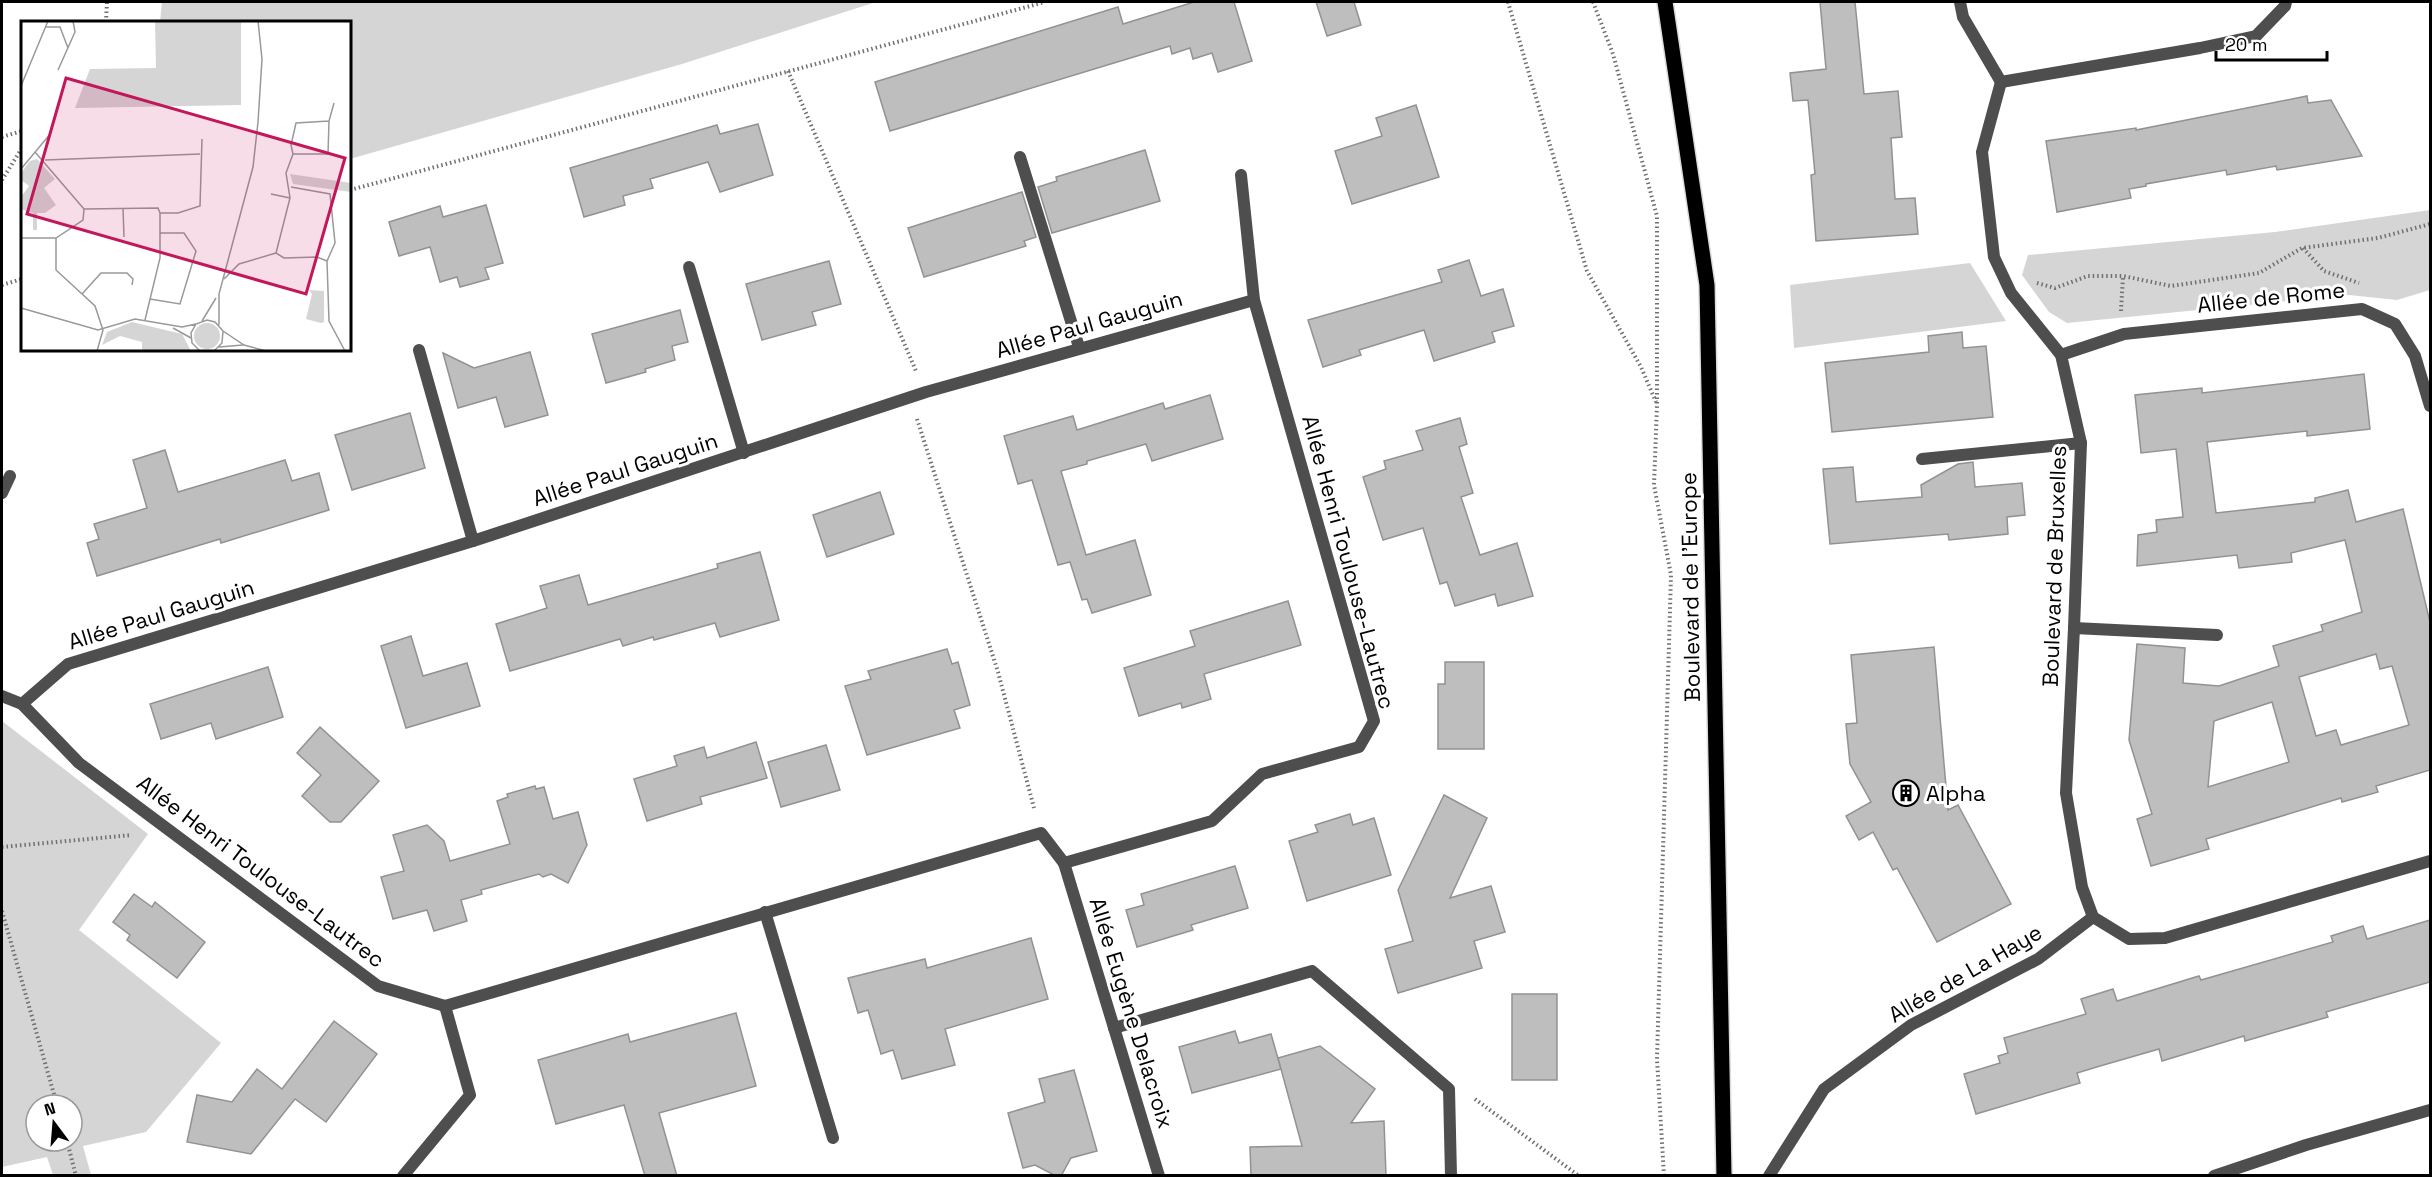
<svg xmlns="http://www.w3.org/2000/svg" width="2432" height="1177" font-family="'Space Grotesk',sans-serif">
<rect width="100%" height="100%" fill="#fff"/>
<g fill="#d5d5d5" fill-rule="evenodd">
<path d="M 162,2 L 876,2 L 682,64 L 350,159 L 350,22 L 160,22 Z"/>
<path d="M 2430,210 L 2430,290 L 2397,300 L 2349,295 L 2067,323 L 2049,312 L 2022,275 L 2028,255 L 2275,232 Z"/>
<path d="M 1970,263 L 2006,321 L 1794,348 L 1790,285 Z"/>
<path d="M 2,721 L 148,834 L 79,930 L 221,1043 L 146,1132 L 83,1146 L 91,1175 L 53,1175 L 47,1157 L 2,1167 ZM 36,1105 L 72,1105 L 72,1141 L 36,1141 Z"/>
</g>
<g fill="#bebebe" stroke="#929292" stroke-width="1.5" fill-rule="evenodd">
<path d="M 1194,2 L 1234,2 L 1252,61 L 1218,72 L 1212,53 L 1193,59 L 1190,48 L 1172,54 L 1170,46 L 890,131 L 875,82 L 1118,7 L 1123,24 Z"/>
<path d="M 1316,2 L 1354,2 L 1361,25 L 1327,36 Z"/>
<path d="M 1820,2 L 1855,2 L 1864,94 L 1898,91 L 1902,137 L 1891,138 L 1895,199 L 1915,198 L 1918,234 L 1816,241 L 1811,175 L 1815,174 L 1808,100 L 1793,101 L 1790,73 L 1826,69 Z"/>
<path d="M 2307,96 L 2308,103 L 2331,100 L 2362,156 L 2277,170 L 2276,166 L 2227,175 L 2226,170 L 2146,184 L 2146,186 L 2129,189 L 2131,198 L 2057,212 L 2046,141 L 2136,128 L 2136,130 Z"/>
<path d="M 1416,105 L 1439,177 L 1352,204 L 1335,151 L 1382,136 L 1376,118 Z"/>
<path d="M 758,124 L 773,175 L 720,192 L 708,162 L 650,179 L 653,188 L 623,196 L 625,205 L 584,217 L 570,168 L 717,125 L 720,134 Z"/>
<path d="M 1145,150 L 1160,201 L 1052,233 L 1038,187 L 1057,181 L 1056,177 Z"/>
<path d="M 1022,192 L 1036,237 L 1024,241 L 1026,246 L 924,277 L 908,228 Z"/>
<path d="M 486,205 L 503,263 L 485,268 L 489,279 L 460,287 L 457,277 L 440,282 L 430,247 L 399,256 L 389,222 L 440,206 L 443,217 Z"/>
<path d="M 1469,260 L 1481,296 L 1503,289 L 1514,326 L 1492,332 L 1495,342 L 1434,361 L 1424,330 L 1359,350 L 1361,355 L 1323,367 L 1308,320 L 1442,282 L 1438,270 Z"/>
<path d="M 829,261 L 841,304 L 812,312 L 816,325 L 762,340 L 746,284 Z"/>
<path d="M 680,310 L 688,342 L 672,346 L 675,360 L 645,369 L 646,372 L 606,383 L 592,334 Z"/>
<path d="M 1962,332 L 1963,348 L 1986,346 L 1993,417 L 1832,432 L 1825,363 L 1929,352 L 1928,336 Z"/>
<path d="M 530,352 L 548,415 L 505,427 L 496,397 L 458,408 L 443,353 L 474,368 Z"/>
<path d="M 2364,374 L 2370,429 L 2307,436 L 2307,431 L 2207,442 L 2216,513 L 2315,502 L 2315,498 L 2348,490 L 2356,522 L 2403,509 L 2430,622 L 2430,770 L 2376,786 L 2378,792 L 2371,794 L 2342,802 L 2341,798 L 2206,839 L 2209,849 L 2151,866 L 2137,819 L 2152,814 L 2129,740 L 2137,644 L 2185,648 L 2183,683 L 2219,686 L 2279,666 L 2273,646 L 2323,631 L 2321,625 L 2362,612 L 2345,540 L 2291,553 L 2292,562 L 2239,568 L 2237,555 L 2137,566 L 2138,535 L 2157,532 L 2156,520 L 2183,517 L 2176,449 L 2141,453 L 2135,395 L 2202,388 L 2202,393 ZM 2376,654 L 2380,669 L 2392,666 L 2409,725 L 2341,745 L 2336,730 L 2316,736 L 2299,677 ZM 2272,702 L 2289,762 L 2208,787 L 2214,721 Z"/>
<path d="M 1210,395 L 1223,439 L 1152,461 L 1146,444 L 1087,461 L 1087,464 L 1061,471 L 1086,555 L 1135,540 L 1151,595 L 1092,613 L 1087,599 L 1082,600 L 1070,562 L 1058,565 L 1032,480 L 1018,484 L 1004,436 L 1073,416 L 1077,430 L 1163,403 L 1165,409 Z"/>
<path d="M 410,413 L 425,468 L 352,490 L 335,435 Z"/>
<path d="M 1460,418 L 1467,444 L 1459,447 L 1473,493 L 1461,497 L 1480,555 L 1517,543 L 1533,596 L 1498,606 L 1495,594 L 1455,606 L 1447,582 L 1440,584 L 1423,528 L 1383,540 L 1363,477 L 1386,469 L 1384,461 L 1423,450 L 1416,431 Z"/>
<path d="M 165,450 L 178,492 L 285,460 L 292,481 L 319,473 L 329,510 L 221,543 L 220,539 L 97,576 L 87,543 L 99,539 L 94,524 L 147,508 L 133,460 Z"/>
<path d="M 1973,462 L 1975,487 L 2022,483 L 2025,515 L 2007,517 L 2008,534 L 1949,540 L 1948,534 L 1830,544 L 1823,469 L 1853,467 L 1856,502 L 1922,497 L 1921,485 L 1958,464 Z"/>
<path d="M 880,492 L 894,534 L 827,557 L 813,515 Z"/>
<path d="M 760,552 L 779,620 L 720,637 L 715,623 L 654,640 L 653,637 L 623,646 L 620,639 L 510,671 L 496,624 L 547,608 L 540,586 L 579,575 L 588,605 L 718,568 L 717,564 Z"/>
<path d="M 1288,601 L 1301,645 L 1204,674 L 1211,699 L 1182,708 L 1181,703 L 1139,716 L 1124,668 L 1195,646 L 1190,631 Z"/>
<path d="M 411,636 L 423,676 L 467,663 L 480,706 L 406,728 L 381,646 Z"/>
<path d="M 1934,647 L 1948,810 L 1958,805 L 2011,904 L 1937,942 L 1897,868 L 1893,870 L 1873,832 L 1859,840 L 1846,816 L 1871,802 L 1850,764 L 1846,724 L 1857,723 L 1851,655 Z"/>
<path d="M 947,649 L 952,664 L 958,662 L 970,705 L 954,710 L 960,728 L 867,755 L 845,686 L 871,679 L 868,671 Z"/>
<path d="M 1445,662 L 1484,662 L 1484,749 L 1438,749 L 1438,684 L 1445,684 Z"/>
<path d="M 268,667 L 283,717 L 216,739 L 211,723 L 161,739 L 150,704 Z"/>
<path d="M 320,727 L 379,781 L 341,822 L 330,822 L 302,796 L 321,775 L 297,753 Z"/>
<path d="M 756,742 L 767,778 L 700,797 L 702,804 L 647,821 L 634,779 L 677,766 L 674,756 L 704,747 L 707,758 Z"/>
<path d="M 826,745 L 840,790 L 781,807 L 768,762 Z"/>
<path d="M 535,786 L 536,789 L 544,787 L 553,819 L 578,812 L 587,845 L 568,883 L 551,874 L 543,877 L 539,874 L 481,890 L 482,894 L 461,900 L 467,921 L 434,931 L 427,910 L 393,919 L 381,877 L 404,871 L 393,835 L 427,825 L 444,841 L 450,861 L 510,844 L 497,801 L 508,797 L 507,794 Z"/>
<path d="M 1444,795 L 1487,818 L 1450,898 L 1491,886 L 1505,932 L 1474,941 L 1482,968 L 1398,993 L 1385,949 L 1413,941 L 1398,890 Z"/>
<path d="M 1350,814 L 1353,825 L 1374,818 L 1391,875 L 1307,901 L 1289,841 L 1318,832 L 1315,825 Z"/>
<path d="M 1235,866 L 1248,908 L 1191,925 L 1193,930 L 1137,947 L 1126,910 L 1144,905 L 1141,894 Z"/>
<path d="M 134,894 L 152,907 L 155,902 L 205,942 L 177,978 L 127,940 L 130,935 L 113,922 Z"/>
<path d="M 2430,920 L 2430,982 L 2326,1012 L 2328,1017 L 2245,1041 L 2244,1036 L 2162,1061 L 2159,1049 L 2100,1066 L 2077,1073 L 2080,1083 L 1976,1114 L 1964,1074 L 2000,1063 L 1998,1056 L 2008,1053 L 2004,1038 L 2086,1014 L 2081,999 L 2113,989 L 2117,1001 L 2199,976 L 2201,980 L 2333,942 L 2331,936 L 2363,926 L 2367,939 Z"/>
<path d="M 1031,938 L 1048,999 L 945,1029 L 955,1065 L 902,1079 L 893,1050 L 881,1054 L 868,1010 L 858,1013 L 848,978 L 925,959 L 927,968 Z"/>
<rect x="1512" y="994" width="45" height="86"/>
<path d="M 736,1013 L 756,1086 L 659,1113 L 677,1176 L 645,1176 L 624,1105 L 556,1124 L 538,1060 L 628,1034 L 630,1042 Z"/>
<path d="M 334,1021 L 377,1054 L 326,1122 L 295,1099 L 251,1154 L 187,1142 L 197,1095 L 232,1102 L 257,1069 L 282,1089 Z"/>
<path d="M 1235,1031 L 1239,1043 L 1271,1034 L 1281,1069 L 1192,1093 L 1179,1047 Z"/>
<path d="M 1320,1046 L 1375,1089 L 1351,1123 L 1384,1121 L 1386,1176 L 1251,1176 L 1250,1147 L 1302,1146 L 1278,1058 Z"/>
<path d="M 1074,1070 L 1097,1151 L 1071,1158 L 1061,1176 L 1056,1176 L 1035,1165 L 1023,1168 L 1008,1113 L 1045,1102 L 1039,1079 Z"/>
</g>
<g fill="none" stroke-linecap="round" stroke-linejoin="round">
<defs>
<path id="primary" d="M 1665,2 L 1707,285 L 1724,1176"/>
</defs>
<use href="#primary" stroke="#dbdbdb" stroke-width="18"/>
<g stroke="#707070" stroke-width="4" stroke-dasharray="1.5 3" stroke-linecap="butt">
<path d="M 1508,2 L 1587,271 L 1641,367 L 1656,402"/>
<path d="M 1593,2 L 1613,54 L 1657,216 L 1657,405 L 1654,485 L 1671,575 L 1657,1059 L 1664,1176"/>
<path d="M 106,22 L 107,2"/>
<path d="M 788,71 L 916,371"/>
<path d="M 2,137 L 22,131"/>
<path d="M 2,180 L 22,148"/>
<path d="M 350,190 L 1045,2"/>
<path d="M 2303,248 L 2324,271 L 2359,283"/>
<path d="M 2037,283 L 2055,288 L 2088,276 L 2123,276 L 2171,286 L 2259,273 L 2302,248 L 2378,238 L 2430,224"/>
<path d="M 2,285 L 22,279"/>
<path d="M 2121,311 L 2123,276"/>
<path d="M 917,419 L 998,672 L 1034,808"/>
<path d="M 2,847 L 132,835"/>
<path d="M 2,911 L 57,1105"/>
<path d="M 1475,1099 L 1579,1176"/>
<path d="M 67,1141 L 76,1176"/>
</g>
<g stroke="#4e4e4e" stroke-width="12">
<path d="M 1020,157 L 1079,347"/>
<path d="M 689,267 L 744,453"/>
<path d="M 419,350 L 473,541"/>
<path d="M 2214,1176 L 2306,1145 L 2430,1110"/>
</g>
<g stroke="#4e4e4e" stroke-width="12">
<path d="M 1960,2 L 1963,17 L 2001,82"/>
<path d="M 2001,82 L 1982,152 L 1994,257 L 2011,293 L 2061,355 L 2081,443 L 2074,628 L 2066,793 L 2082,887 L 2093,917 L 2129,939 L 2165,938 L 2430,861"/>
<path d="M 2001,82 L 2200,48 L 2256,36 L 2285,6 L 2286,2"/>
<path d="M 2061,355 L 2124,334 L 2362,309 L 2395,324 L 2415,356 L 2430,406"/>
<path d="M 1922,459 L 2081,443"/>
<path d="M 2,493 L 10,476"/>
<path d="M 2074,628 L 2217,635"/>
<path d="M 2,696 L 22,704 L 79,763 L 378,986 L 445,1006 L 1041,833 L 1064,863 L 1212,821 L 1262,774 L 1359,747 L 1374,721 L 1254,300 L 1241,175"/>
<path d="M 22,704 L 68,664 L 473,541 L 926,392 L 1254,300"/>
<path d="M 1064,863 L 1159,1176"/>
<path d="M 765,912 L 833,1138"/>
<path d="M 1114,1028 L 1312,971 L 1449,1089 L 1451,1176"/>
<path d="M 403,1176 L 470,1095 L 445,1006"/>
<path d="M 1769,1176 L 1824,1089 L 1911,1025 L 2038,959 L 2093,917"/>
</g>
<use href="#primary" stroke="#000" stroke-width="15"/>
</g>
<defs>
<symbol id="building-ring" viewBox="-11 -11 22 22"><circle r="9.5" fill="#fff" stroke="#000" stroke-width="1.5"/><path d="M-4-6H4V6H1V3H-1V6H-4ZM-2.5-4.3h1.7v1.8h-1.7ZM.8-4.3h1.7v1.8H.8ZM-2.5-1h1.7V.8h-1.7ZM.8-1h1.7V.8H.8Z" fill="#000"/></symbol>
</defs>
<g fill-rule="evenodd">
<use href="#building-ring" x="1891" y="778" width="30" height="30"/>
</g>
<g text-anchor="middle" stroke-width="6" stroke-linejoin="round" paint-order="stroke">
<g font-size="22" fill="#000" stroke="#fff">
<text transform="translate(2271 297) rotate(-6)" y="8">Allée de Rome</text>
<text transform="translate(1089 324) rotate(-16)" y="8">Allée Paul Gauguin</text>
<text transform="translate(625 469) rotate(-18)" y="8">Allée Paul Gauguin</text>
<text transform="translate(1349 562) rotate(75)" y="8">Allée Henri Toulouse-Lautrec</text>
<text transform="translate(2054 566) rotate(-88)" y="8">Boulevard de Bruxelles</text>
<text transform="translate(1690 587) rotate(-91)" y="8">Boulevard de l'Europe</text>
<text transform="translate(161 614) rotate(-17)" y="8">Allée Paul Gauguin</text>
<text transform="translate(261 871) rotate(37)" y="8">Allée Henri Toulouse-Lautrec</text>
<text transform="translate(1965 973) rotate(-30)" y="8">Allée de La Haye</text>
<text transform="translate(1132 1013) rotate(73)" y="8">Allée Eugène Delacroix</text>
</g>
<g font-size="22" fill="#000" stroke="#fff" text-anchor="start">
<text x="1926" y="801">Alpha</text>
</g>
</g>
<g transform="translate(21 21)">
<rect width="330" height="330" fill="#fff"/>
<path d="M 134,0 L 220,0 L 220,84 L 54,87 L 69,48 L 135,47 ZM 16,138 L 34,158 L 23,167 L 35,184 L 24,192 L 16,192 L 16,209 L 12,209 L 12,192 L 0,188 L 0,176 L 8,165 L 0,159 L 0,152 L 9,140 ZM 269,153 L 330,162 L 330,171 L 272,163 ZM 288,269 L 303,270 L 303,301 L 300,302 L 285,298 L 291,273 ZM 111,301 L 161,313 L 170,330 L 121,330 L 121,321 L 99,315 L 81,324 L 86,311 ZM173 315a13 13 0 1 1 26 0a13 13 0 1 1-26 0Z" fill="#d5d5d5"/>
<path fill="none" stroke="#999" stroke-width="1.5" d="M 25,6 L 39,6 L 47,27M 37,49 L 54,11 L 52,0M 0,65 L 27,0M 14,131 L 63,188 L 137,187 L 139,192 L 157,192 L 179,185 L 181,118M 272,133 L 307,133 L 308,100 L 313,82M 272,133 L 270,124 L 275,102 L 308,100M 24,139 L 179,133M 0,148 L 30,112M 270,166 L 309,173 L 314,222 L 306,240M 250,173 L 269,177M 102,187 L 103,216M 0,217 L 35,217 L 62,199 L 63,188M 35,217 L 35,249 L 74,285 L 82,309 L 76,330M 255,232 L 269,177 L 265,152 L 272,133M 255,232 L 263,237 L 296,236 L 306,240M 306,240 L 308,300 L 324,330M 203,258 L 218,243 L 255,232M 61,273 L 80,252 L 106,252 L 112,258 L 111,264M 129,278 L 159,283 L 175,230 L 163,212 L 139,212M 0,287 L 77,309 L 114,298 L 161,306 L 175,303M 124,299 L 139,237 L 139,192M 181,300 L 195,277M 198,304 L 198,273 L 232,146 L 237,101 L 241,38 L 237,0M 152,307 L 170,317M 202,310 L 223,324 L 245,330M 198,326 L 222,324M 179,330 L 171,322 L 170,312 L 175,303 L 186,299 L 194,301 L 202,310 L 201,322 L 193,330"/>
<path fill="#c2185b" fill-opacity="0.15" stroke="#c2185b" stroke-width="3" d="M 45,57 L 324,137 L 285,273 L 6,193 Z"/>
<rect width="330" height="330" fill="none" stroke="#000" stroke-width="3"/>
</g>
<rect width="2432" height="1177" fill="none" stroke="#000000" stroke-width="6"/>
<g transform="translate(54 1123) rotate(344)"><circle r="28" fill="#ffffff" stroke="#999999" stroke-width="1.5"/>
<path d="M0-4.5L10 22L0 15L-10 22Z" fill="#000000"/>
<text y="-9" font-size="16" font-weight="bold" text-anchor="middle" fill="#000000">N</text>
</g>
<path d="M2216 51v9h111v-9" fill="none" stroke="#000000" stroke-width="3"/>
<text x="2225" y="51" font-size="18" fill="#000000" stroke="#ffffff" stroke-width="4.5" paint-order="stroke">20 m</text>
</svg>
